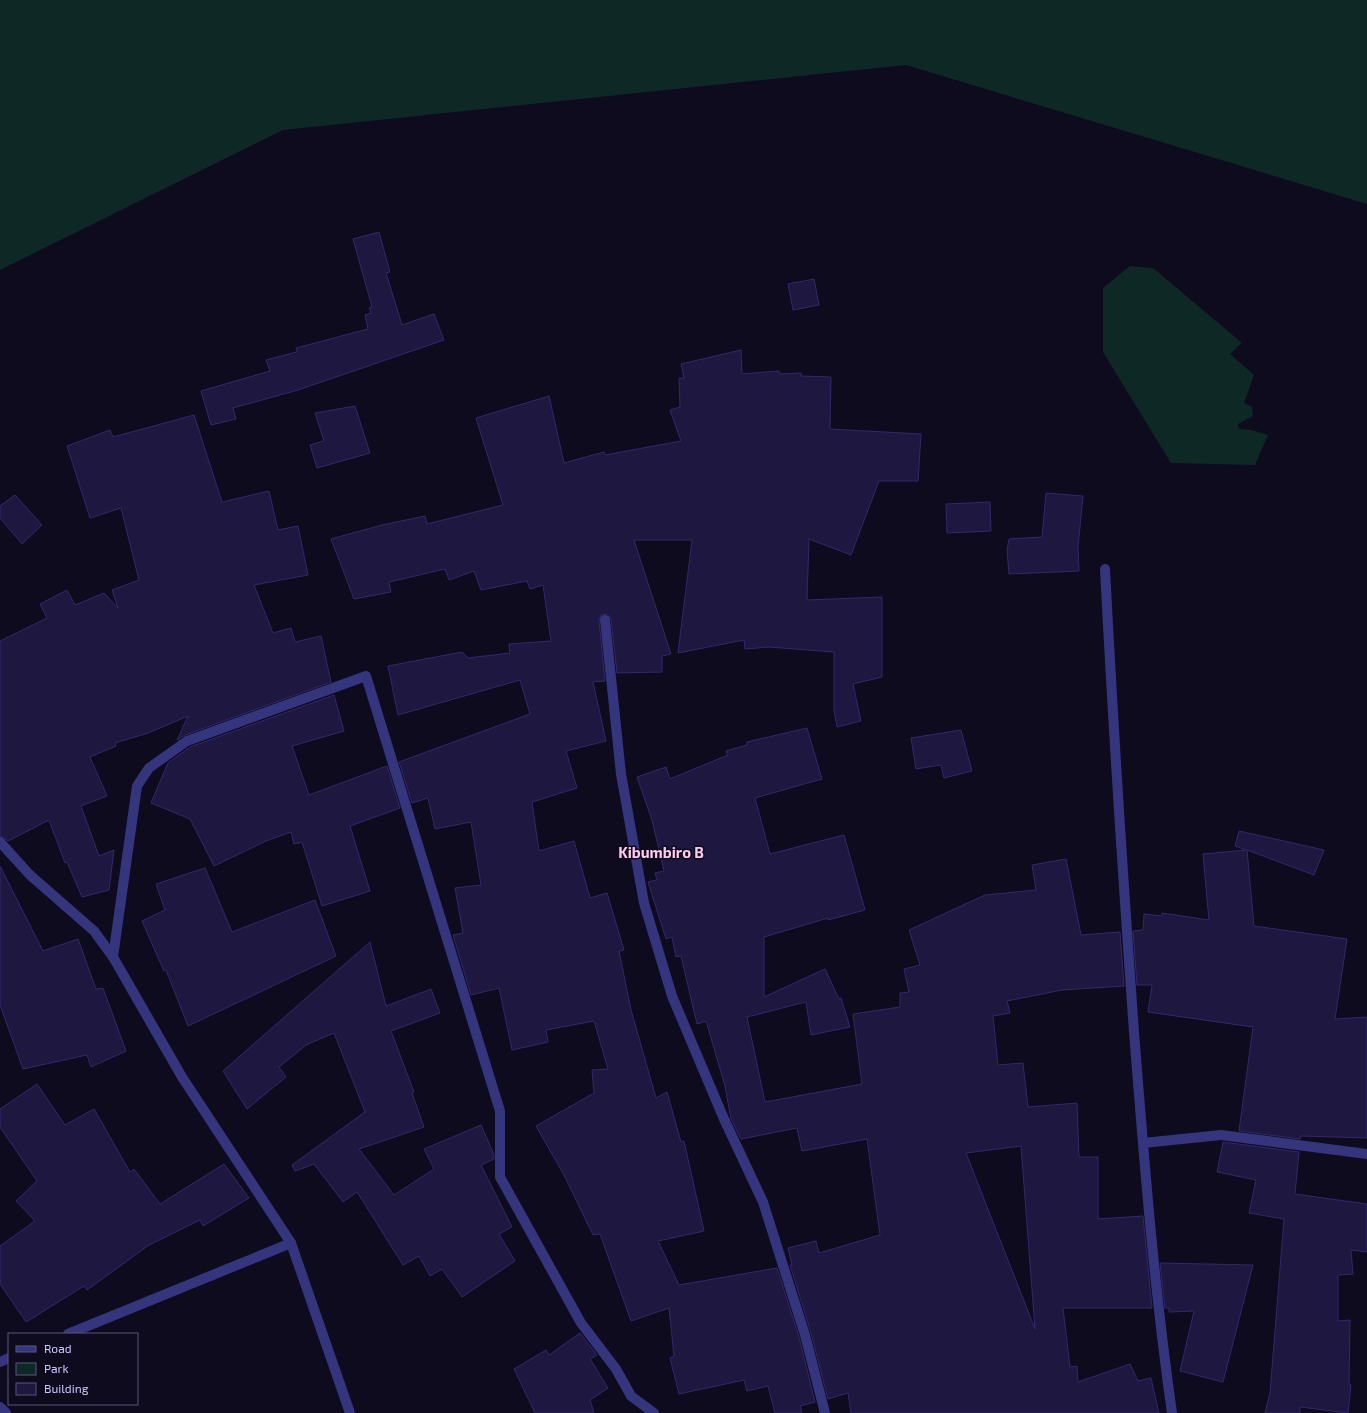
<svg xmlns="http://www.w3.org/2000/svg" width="1367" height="1413" font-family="'Exo 2',sans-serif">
<rect width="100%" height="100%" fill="#0e0b1e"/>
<g fill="#0e2826">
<path d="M 0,0 L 1367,0 L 1367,204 L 906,65 L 283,130 L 0,270 Z"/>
<path d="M 1130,266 L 1153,268 L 1242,343 L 1230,354 L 1254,375 L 1244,403 L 1252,407 L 1253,416 L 1238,424 L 1239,429 L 1252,430 L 1268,435 L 1255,465 L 1171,463 L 1103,352 L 1103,288 Z"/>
</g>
<g fill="#1e173f" stroke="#33286c" fill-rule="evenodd">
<path d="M 379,232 L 390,272 L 386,273 L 402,325 L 434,314 L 444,340 L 298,390 L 233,408 L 236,419 L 211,425 L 201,391 L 270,371 L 266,360 L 297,352 L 296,348 L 368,329 L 365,315 L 371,313 L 369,308 L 372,307 L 353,239 Z"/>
<path d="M 814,279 L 819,305 L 793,310 L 788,284 Z"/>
<path d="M 741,350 L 742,374 L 779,371 L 780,374 L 801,373 L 801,376 L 831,377 L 830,429 L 921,434 L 918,481 L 879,481 L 851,555 L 809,539 L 807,600 L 882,597 L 882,677 L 853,684 L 861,721 L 837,727 L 834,710 L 834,652 L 769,647 L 745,649 L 744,640 L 678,653 L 692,540 L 634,540 L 671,654 L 662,656 L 662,672 L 617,673 L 611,619 L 607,614 L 601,615 L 599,621 L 605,681 L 593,682 L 606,741 L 566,751 L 577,788 L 532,802 L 539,851 L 574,841 L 590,898 L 607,893 L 624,950 L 619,951 L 631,1010 L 656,1098 L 667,1092 L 681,1142 L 684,1141 L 704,1231 L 658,1241 L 679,1285 L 777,1268 L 799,1337 L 815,1402 L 800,1406 L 802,1413 L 775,1413 L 768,1386 L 747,1391 L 744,1380 L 679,1394 L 670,1358 L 674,1356 L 669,1308 L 631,1321 L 600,1234 L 593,1235 L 564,1175 L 536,1126 L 594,1093 L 592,1070 L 608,1069 L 594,1021 L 546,1030 L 548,1042 L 512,1050 L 499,988 L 471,995 L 453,935 L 463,933 L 455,888 L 481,885 L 471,822 L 435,829 L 428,798 L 412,803 L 399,762 L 530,714 L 520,680 L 398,715 L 388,666 L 462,652 L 468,658 L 510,653 L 509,644 L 551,641 L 543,585 L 530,589 L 527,581 L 481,590 L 474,571 L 449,580 L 445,569 L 389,582 L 391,592 L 354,599 L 331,539 L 382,525 L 425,516 L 427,524 L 503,505 L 476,418 L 549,396 L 564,463 L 604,452 L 605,455 L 681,441 L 670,410 L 680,407 L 679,378 L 684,378 L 681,364 Z"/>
<path d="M 355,406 L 370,453 L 317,468 L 310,445 L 324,441 L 315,413 Z"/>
<path d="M 194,415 L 222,502 L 269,491 L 278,530 L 298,526 L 308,575 L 254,585 L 273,633 L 291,628 L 295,642 L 321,636 L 331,682 L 185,735 L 177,740 L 188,716 L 148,733 L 115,743 L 116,746 L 90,757 L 107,796 L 81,806 L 99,856 L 114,850 L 109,890 L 82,897 L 67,862 L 65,863 L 49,820 L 8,841 L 0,836 L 0,641 L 47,618 L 40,604 L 67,590 L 75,605 L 104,593 L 118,608 L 112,590 L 139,580 L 121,508 L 90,518 L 67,446 L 110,430 L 113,437 Z"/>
<path d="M 1046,493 L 1083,496 L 1078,547 L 1079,571 L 1009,574 L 1007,550 L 1009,539 L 1042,537 Z"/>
<path d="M 15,495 L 42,525 L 22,544 L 0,518 L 0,506 Z"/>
<path d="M 990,502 L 991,531 L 947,533 L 946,504 Z"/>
<path d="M 334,695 L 344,731 L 292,746 L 309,795 L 387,766 L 400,808 L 350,826 L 370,891 L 322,906 L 302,842 L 294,844 L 291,832 L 266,841 L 214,866 L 190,819 L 151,803 L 168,763 L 190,747 Z"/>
<path d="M 807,728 L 822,779 L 755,798 L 770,854 L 844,835 L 865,910 L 828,920 L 828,918 L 764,937 L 764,997 L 825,969 L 839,999 L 841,998 L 850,1027 L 811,1035 L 806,1002 L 747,1017 L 765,1102 L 862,1084 L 853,1014 L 900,1007 L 900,993 L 909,992 L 904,969 L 920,965 L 909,930 L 985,895 L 1036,890 L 1032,865 L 1066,859 L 1081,935 L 1120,932 L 1124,986 L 1062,990 L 1007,1001 L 1010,1013 L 993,1016 L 998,1065 L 1023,1063 L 1028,1107 L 1077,1103 L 1079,1157 L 1098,1157 L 1098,1219 L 1143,1216 L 1152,1308 L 1063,1308 L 1070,1367 L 1077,1366 L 1078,1382 L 1130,1364 L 1138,1381 L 1151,1378 L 1159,1413 L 851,1413 L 848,1393 L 828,1399 L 811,1333 L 790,1265 L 792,1265 L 788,1248 L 816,1241 L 819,1253 L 880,1235 L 867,1139 L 802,1151 L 797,1128 L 741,1139 L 731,1119 L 725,1086 L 706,1021 L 697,1024 L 681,956 L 676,957 L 672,937 L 666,939 L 648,882 L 657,880 L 655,873 L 664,871 L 652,820 L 637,777 L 666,767 L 670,779 L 728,755 L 726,751 L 747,745 L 747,742 ZM 1021,1146 L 1035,1329 L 966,1153 Z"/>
<path d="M 961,730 L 972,771 L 944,778 L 941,765 L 916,769 L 911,738 Z"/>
<path d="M 1239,831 L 1324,850 L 1314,875 L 1247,850 L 1254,926 L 1347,939 L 1335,1019 L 1367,1017 L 1367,1138 L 1301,1136 L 1300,1139 L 1239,1131 L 1253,1027 L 1148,1012 L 1152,985 L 1137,985 L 1133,931 L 1143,930 L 1144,914 L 1162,916 L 1162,913 L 1209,920 L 1203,854 L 1246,850 L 1235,846 Z"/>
<path d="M 0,866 L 43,951 L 78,939 L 96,989 L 103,988 L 126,1051 L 91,1067 L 87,1055 L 23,1069 L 0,1005 Z"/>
<path d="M 205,868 L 232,932 L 315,900 L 336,956 L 188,1026 L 166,970 L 164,971 L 142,921 L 165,910 L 156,884 Z"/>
<path d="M 370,942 L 386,1006 L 431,989 L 440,1013 L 391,1031 L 414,1092 L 412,1093 L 424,1127 L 359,1149 L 394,1195 L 434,1169 L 424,1149 L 481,1125 L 494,1155 L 494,1159 L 481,1165 L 512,1227 L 499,1234 L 515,1261 L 462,1297 L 442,1269 L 430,1276 L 419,1256 L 403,1265 L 357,1192 L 343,1202 L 314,1164 L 295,1171 L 292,1165 L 365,1112 L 334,1033 L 306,1045 L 279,1067 L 286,1077 L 247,1109 L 223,1071 Z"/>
<path d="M 37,1084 L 65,1125 L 94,1109 L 130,1172 L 134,1169 L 160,1204 L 224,1164 L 249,1198 L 203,1226 L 200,1220 L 149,1245 L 87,1290 L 84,1286 L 26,1322 L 0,1284 L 0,1246 L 35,1221 L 16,1201 L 37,1181 L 0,1127 L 0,1109 Z"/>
<path d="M 1223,1142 L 1299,1152 L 1295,1194 L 1367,1204 L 1367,1252 L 1351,1250 L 1353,1274 L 1338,1275 L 1338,1321 L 1350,1320 L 1349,1384 L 1351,1385 L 1348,1413 L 1300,1407 L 1300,1413 L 1265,1413 L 1270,1393 L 1284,1219 L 1249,1213 L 1256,1180 L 1217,1172 Z"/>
<path d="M 1160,1263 L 1253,1265 L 1223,1382 L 1180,1371 L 1194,1311 L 1169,1312 L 1169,1308 L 1165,1308 Z"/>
<path d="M 580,1333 L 597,1355 L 590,1359 L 608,1388 L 590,1400 L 594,1413 L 535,1413 L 514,1369 L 546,1350 L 549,1355 Z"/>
</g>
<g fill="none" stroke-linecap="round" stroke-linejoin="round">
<g stroke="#35357e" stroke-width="10">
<path d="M 1105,569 C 1113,724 1123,878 1134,1032 C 1144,1159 1154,1287 1172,1413"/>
<path d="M 605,620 L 621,774 L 644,903 L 672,996 L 724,1119 L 763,1202 L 805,1335 L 825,1413"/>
<path d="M 0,842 L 30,875 L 94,931 L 113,957 L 182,1077 L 291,1243 L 350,1413"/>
<path d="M 113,957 L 137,786 L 149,768 L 187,741 L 366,676 L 500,1111 L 500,1177 L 581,1323 L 616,1369 L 631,1396 L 654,1413"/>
<path d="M 1143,1143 L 1221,1135 L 1367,1154"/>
<path d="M 68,1334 L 291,1243"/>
<path d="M 0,1362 L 9,1358"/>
<path d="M 0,1407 L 6,1413"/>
</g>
</g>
<g text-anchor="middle" stroke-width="3" stroke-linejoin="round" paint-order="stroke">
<g font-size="15" font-weight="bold" fill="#ffcaed" stroke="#0e0b1e">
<text x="661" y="858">Kibumbiro B</text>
</g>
</g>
<rect x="8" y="1333" width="130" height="72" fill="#0e0b1e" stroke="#5a5778"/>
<rect x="16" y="1346" width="20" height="6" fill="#35357e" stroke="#5a5778"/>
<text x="44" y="1353" font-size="12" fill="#cdc8ff">Road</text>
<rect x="16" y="1363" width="20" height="12" fill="#0e2826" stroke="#5a5778"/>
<text x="44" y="1373" font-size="12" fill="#cdc8ff">Park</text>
<rect x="16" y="1383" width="20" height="12" fill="#1e173f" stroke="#5a5778"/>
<text x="44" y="1393" font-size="12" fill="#cdc8ff">Building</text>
</svg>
